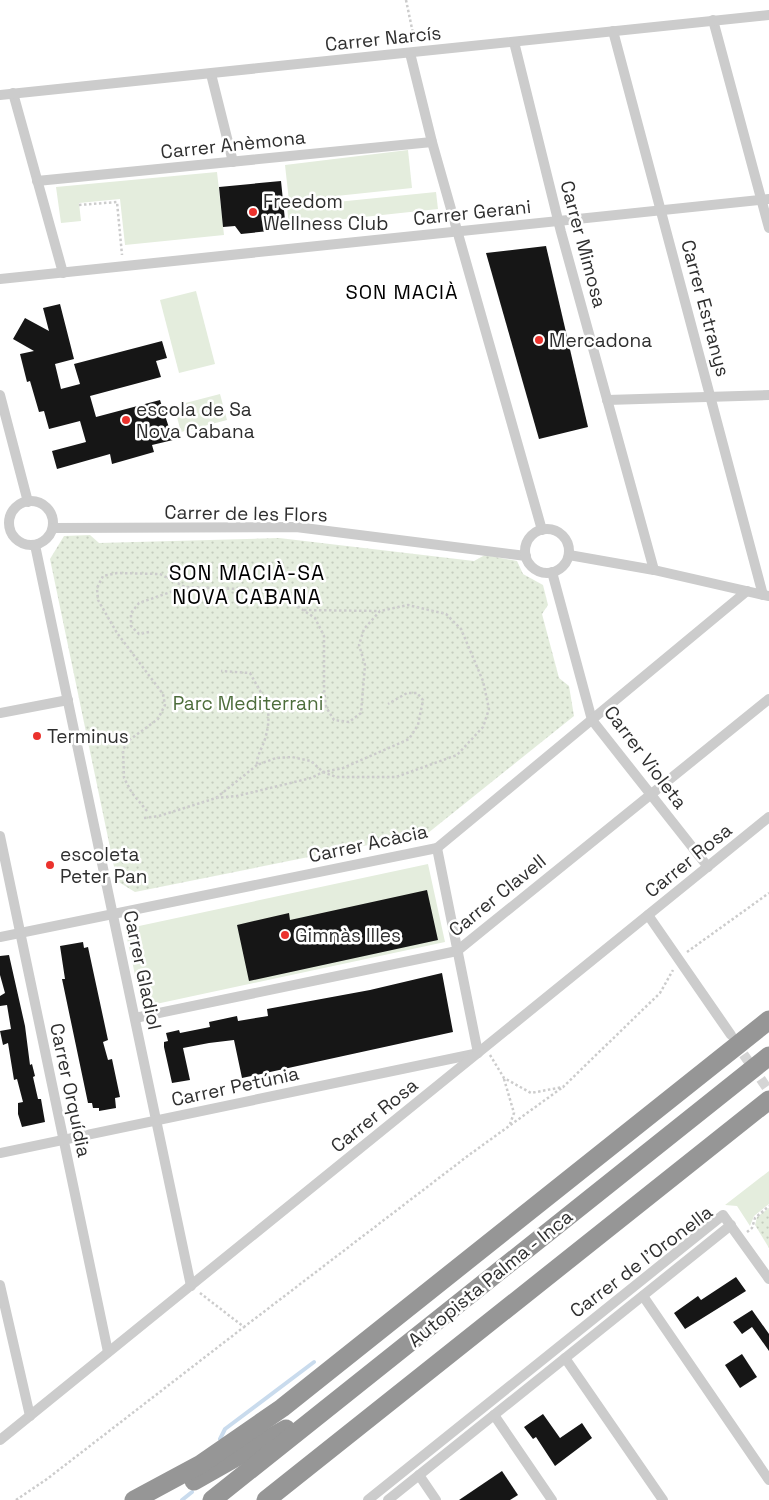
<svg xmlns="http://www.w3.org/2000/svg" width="769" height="1500" font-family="'Space Grotesk',sans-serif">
<defs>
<pattern id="park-dots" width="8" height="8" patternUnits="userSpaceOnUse" patternTransform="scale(1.25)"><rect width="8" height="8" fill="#e4eddd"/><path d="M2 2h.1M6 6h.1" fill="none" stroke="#c4ccbe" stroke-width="1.8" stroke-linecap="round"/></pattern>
</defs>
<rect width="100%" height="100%" fill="#fff"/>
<g fill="#e4eddd">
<path d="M 408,150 L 412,188 L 289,201 L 285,165 Z"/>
<path d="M 217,172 L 224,235 L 125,245 L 120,199 L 79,203 L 81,221 L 61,223 L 56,187 Z"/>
<path d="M 436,192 L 438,209 L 289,225 L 287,207 Z"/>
<path d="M 196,291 L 215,364 L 179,373 L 160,300 Z"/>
<path d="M 220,394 L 227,420 L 181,432 L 174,406 Z"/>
<path d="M 428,864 L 445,942 L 142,1007 L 125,929 Z"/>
<path d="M 769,1171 L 769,1204 L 754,1216 L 750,1226 L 737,1206 L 725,1205 Z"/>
</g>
<g fill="url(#park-dots)">
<path d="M 90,535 L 99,543 L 279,538 L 474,561 L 485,555 L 517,561 L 523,574 L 543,585 L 548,605 L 542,614 L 559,678 L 569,686 L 574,716 L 428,833 L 135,892 L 117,881 L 50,559 L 64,536 Z"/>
<path d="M 769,1208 L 769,1248 L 755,1225 L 757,1217 Z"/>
</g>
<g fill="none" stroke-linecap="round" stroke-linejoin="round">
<g stroke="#c9dbed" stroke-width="4">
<path d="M 220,1439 L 225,1429 L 314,1362"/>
<path d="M 182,1500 L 192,1492"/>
</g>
</g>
<g fill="#161616">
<path d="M 281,181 L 285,220 L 275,221 L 269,231 L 241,234 L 235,226 L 223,227 L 219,187 Z"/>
<path d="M 546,246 L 588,427 L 539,439 L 486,253 Z"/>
<path d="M 60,304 L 74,359 L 55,364 L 61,389 L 80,384 L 74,364 L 162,341 L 167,358 L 156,361 L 161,377 L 90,396 L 96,417 L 160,400 L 173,440 L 152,445 L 154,452 L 112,464 L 110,454 L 57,469 L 52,451 L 86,442 L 80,421 L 49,429 L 44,411 L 39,412 L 30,381 L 27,382 L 20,354 L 34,351 L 13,339 L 25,318 L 49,331 L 43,308 Z"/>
<path d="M 427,890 L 438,940 L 249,981 L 237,925 L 289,913 L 290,920 Z"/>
<path d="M 83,942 L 84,948 L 88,947 L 108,1040 L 103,1042 L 108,1060 L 112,1059 L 120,1097 L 115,1098 L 116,1108 L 99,1111 L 99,1108 L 93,1108 L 92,1103 L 88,1103 L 62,979 L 65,979 L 60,946 Z"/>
<path d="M 9,955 L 25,1026 L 30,1065 L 32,1064 L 35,1076 L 33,1077 L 38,1099 L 41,1099 L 45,1122 L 22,1127 L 18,1114 L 18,1103 L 23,1102 L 17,1079 L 14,1080 L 8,1043 L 3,1045 L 0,1031 L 11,1029 L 7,1005 L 0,1006 L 0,996 L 5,993 L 0,975 L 0,956 Z"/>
<path d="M 442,973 L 453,1032 L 242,1078 L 234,1040 L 209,1043 L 183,1048 L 190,1080 L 172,1083 L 164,1047 L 164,1042 L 168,1041 L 166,1033 L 179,1030 L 180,1033 L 210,1027 L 209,1022 L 237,1016 L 238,1021 L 268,1016 L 267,1009 L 370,990 Z"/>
<path d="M 736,1277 L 746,1291 L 685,1329 L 674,1313 L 698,1296 L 701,1300 Z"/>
<path d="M 752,1310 L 769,1334 L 769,1351 L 752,1327 L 742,1334 L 733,1322 Z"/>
<path d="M 742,1354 L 757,1377 L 740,1388 L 725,1365 Z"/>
<path d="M 543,1414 L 560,1438 L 582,1423 L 592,1438 L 555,1466 L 536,1437 L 533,1439 L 524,1427 Z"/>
<path d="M 502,1471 L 518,1495 L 510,1500 L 459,1500 Z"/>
</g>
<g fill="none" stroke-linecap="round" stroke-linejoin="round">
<path stroke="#d5d5d5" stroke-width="10" stroke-dasharray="10 5" stroke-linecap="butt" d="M 735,1042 L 769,1091"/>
<g stroke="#ccc" stroke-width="2.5" stroke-dasharray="2.5 2.5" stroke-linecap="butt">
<path d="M 406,0 L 415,43"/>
<path d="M 79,205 L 117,202 L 122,255"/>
<path d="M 304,610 L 380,611"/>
<path d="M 149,632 L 139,634 L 131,626 L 131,613 L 139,603 L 185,587"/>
<path d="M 216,798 L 237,796 L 311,778 L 323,772 L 343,768 L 409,739 L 418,725 L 423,700 L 417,693 L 407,693 L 388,704"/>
<path d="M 147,811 L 132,793 L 124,778 L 123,750 L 128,741 L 158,719 L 165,705 L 163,694 L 117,633 L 98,600 L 97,588 L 103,576 L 117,573 L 160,574 L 185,587 L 266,590 L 291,602 L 315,618 L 324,636 L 324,689 L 326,707 L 334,720 L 349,722 L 361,713 L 365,665 L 359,645 L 364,629 L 380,611 L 408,605 L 446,614 L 461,629 L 483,681 L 489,709 L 483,727 L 457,755 L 396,777 L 336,777 L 323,772 L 311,761 L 292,757 L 276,758 L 257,765 C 257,754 262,749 265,739 C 274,708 264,699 250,673 L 221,671"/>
<path d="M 144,818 L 159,816 L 216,798 L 257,765"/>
<path d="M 687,952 L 769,893"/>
<path d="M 490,1055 L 504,1078 L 531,1093 L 563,1087 L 660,993 L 673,970"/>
<path d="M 504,1079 L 514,1113 L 510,1124"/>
<path d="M 747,1232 L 752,1228 L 755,1218 L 769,1206"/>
<path d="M 200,1293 L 244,1327 L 469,1155 L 563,1087"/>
<path d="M 16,1500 L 47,1479 L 244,1327"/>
</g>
<g stroke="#ccc" stroke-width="10">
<path d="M 713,20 L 769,228"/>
<path d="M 613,31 L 763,595"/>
<path d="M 514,42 L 561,232 L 654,570"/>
<path d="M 410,53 L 432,142 L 542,530"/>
<path d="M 211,74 L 233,162"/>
<path d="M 13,93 L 63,273"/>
<path d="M 0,95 L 769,15"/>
<path d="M 37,181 L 432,142"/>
<path d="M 0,279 L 769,199"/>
<path d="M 0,395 L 28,502"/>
<path d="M 607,400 L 769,395"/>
<circle cx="31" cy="523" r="22"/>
<path d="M 53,528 L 296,527 L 526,556"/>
<circle cx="547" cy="551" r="22"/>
<path d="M 35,545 L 191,1286"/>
<path d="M 569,555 L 654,570 L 768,596"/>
<path d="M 552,572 L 592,720 L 708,867"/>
<path d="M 0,713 L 68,700"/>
<path d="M 0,836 L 108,1352"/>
<path d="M 437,848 L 478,1053"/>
<path d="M 648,915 L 731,1035"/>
<path d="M 0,937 L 437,848 L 747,591"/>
<path d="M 135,1018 L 457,951 L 769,699"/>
<path d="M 0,1153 L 474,1054"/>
<path d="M 0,1285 L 30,1416"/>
<path d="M 643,1296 L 769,1480"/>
<path d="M 565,1358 L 663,1500"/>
<path d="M 494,1415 L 552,1500"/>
<path d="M 0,1440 L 769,817"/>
<path d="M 419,1475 L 436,1500"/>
<path d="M 368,1500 L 723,1215 L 769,1279"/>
<path d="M 388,1500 L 731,1225"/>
</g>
<g stroke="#969696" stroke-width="19">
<path d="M 194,1481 L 286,1429"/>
<path d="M 134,1500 L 201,1464 L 282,1408 L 769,1020"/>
<path d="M 212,1500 L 769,1056"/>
<path d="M 266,1500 L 769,1100"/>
</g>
</g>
<g fill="#eb322d" stroke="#fff" stroke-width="2">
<circle cx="253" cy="212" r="5"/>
<circle cx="539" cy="340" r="5"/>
<circle cx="126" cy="420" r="5"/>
<circle cx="37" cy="736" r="5"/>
<circle cx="50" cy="865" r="5"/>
<circle cx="285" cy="935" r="5"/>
</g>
<g text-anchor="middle" stroke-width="5" stroke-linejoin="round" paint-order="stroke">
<g font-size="19" fill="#2f2f2f" stroke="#fff">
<text transform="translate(383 38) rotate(-6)" y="7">Carrer Narcís</text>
<text transform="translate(233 144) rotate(-6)" y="7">Carrer Anèmona</text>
<text transform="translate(472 212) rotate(-6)" y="7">Carrer Gerani</text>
<text transform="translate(584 244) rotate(75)" y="7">Carrer Mimosa</text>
<text transform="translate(706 308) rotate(75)" y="7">Carrer Estranys</text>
<text transform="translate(246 513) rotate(1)" y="7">Carrer de les Flors</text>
<text transform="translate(646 757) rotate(53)" y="7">Carrer Violeta</text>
<text transform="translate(368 843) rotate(-12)" y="7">Carrer Acàcia</text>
<text transform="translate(688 860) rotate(-39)" y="7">Carrer Rosa</text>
<text transform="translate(497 895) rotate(-39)" y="7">Carrer Clavell</text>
<text transform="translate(143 970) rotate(78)" y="7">Carrer Gladiol</text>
<text transform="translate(235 1086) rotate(-12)" y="7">Carrer Petúnia</text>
<text transform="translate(71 1090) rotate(78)" y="7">Carrer Orquídia</text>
<text transform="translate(374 1115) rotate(-39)" y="7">Carrer Rosa</text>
<text transform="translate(641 1261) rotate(-37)" y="7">Carrer de l'Oronella</text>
<text transform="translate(490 1278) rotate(-39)" y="7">Autopista Palma - Inca</text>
</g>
<g font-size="19" fill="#2f2f2f" stroke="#fff" text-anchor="start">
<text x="263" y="208">Freedom<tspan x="263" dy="22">Wellness Club</tspan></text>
<text x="549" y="347">Mercadona</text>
<text x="136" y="416">escola de Sa<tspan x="136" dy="22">Nova Cabana</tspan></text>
<text x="47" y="743">Terminus</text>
<text x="60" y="861">escoleta<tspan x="60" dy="22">Peter Pan</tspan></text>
<text x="295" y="942">Gimnàs Illes</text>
</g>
<g font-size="19" fill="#4d6d3b" stroke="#fff">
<text x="248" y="710">Parc Mediterrani</text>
</g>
<g font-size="20" letter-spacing="1" fill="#000" stroke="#fff">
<text x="402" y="299">SON MACIÀ</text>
</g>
<g font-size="21" letter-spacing="1" fill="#000" stroke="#fff">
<text x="247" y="580">SON MACIÀ-SA<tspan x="247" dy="24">NOVA CABANA</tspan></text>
</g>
</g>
</svg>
